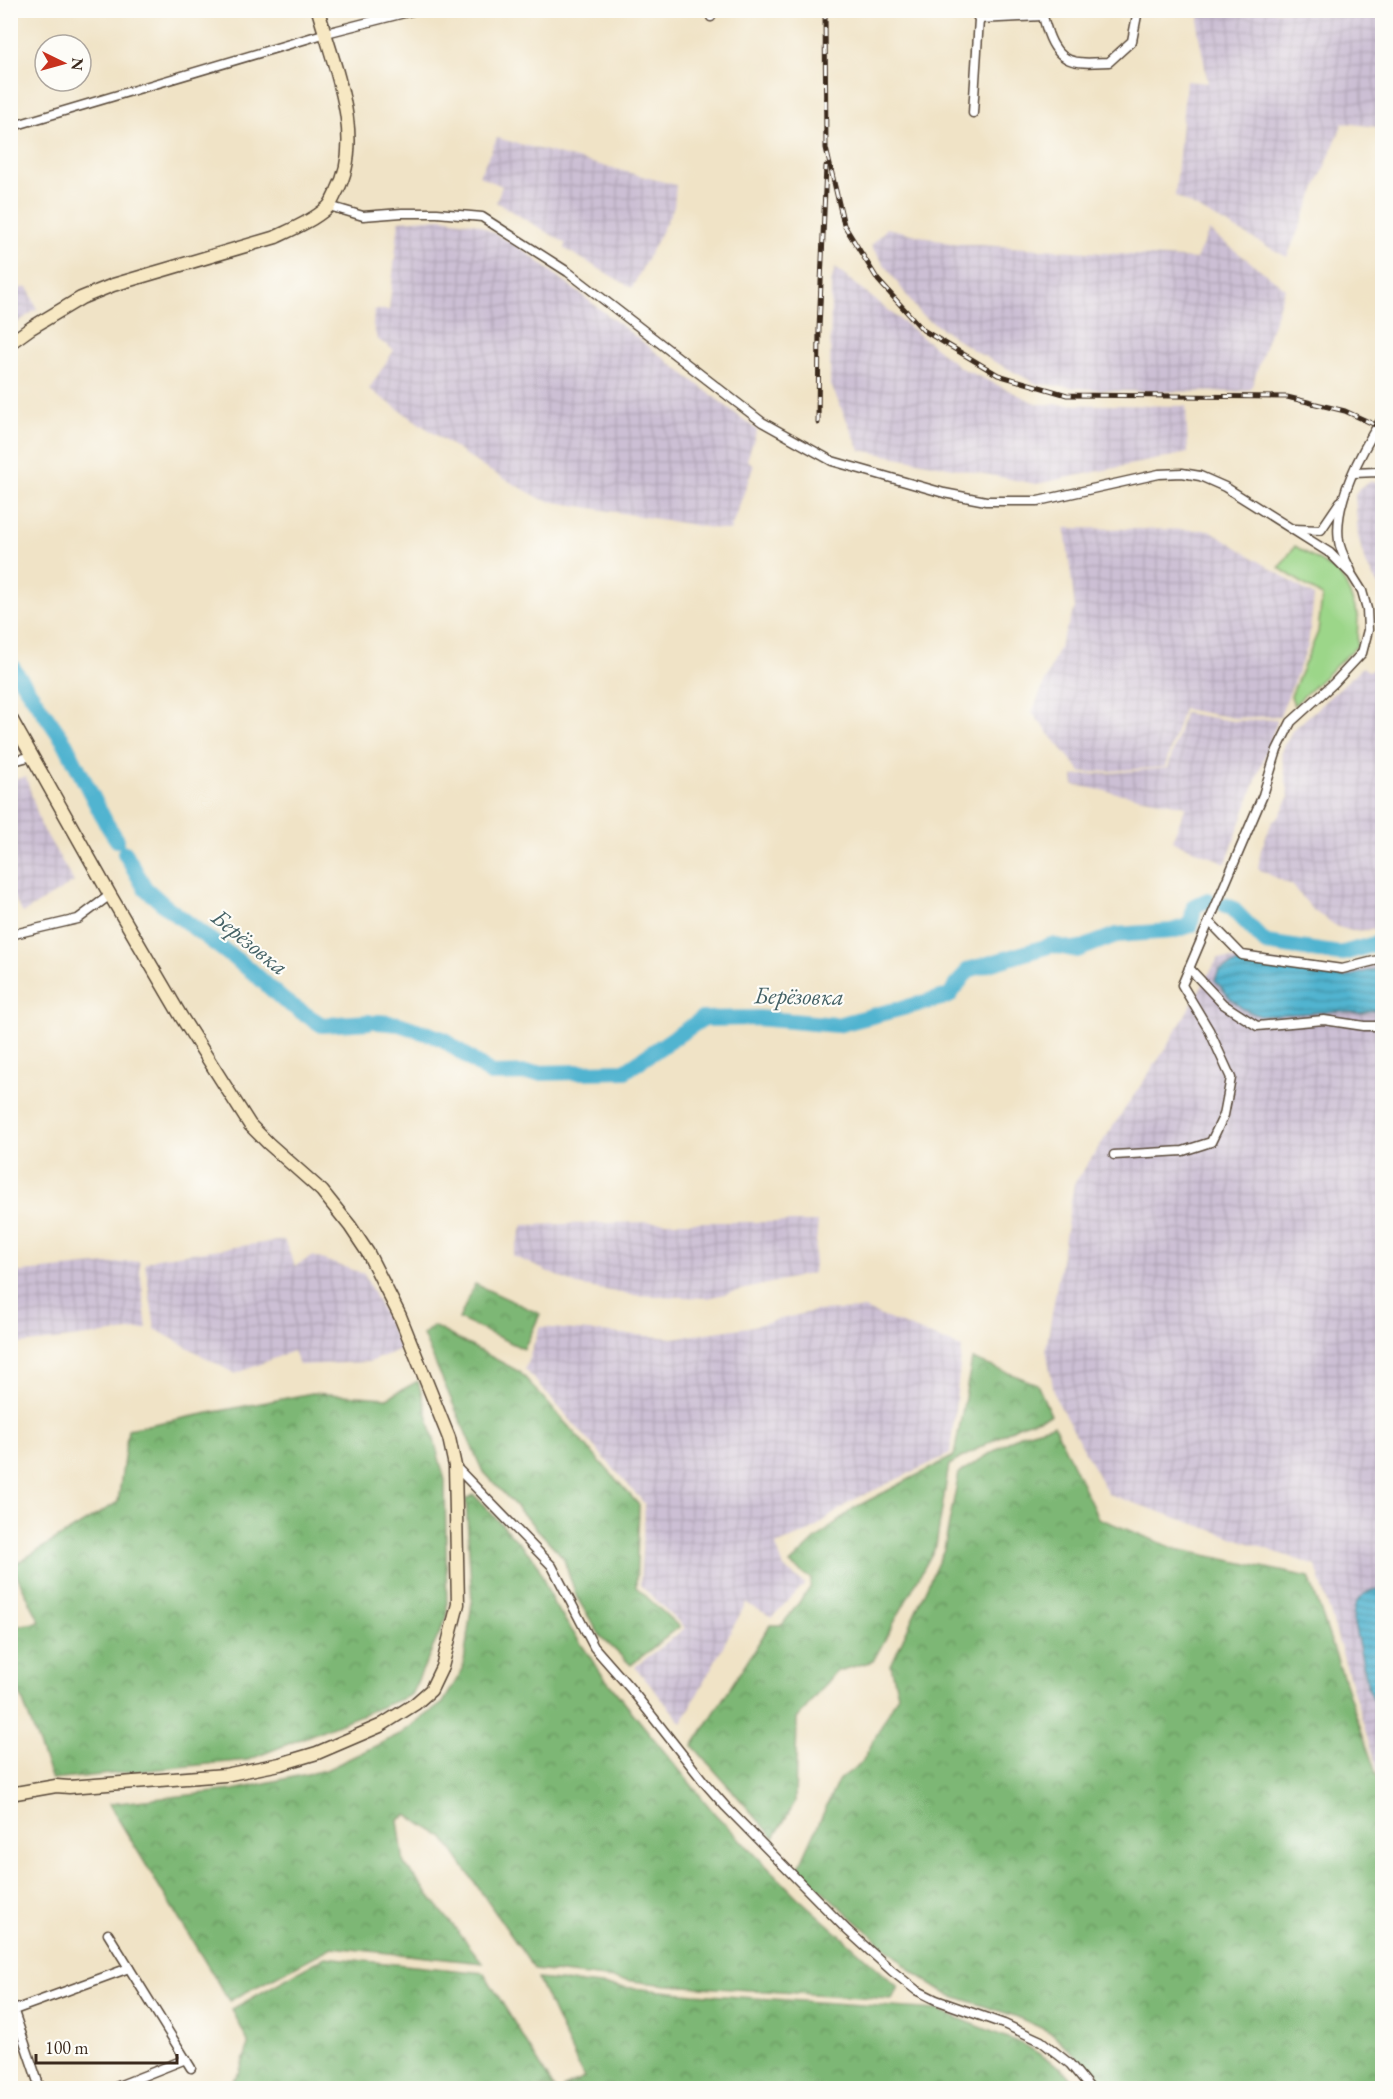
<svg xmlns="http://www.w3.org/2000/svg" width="1393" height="2099" font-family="'EB Garamond',serif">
<defs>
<pattern id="industrial-grid" width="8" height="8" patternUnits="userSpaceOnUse" patternTransform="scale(1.5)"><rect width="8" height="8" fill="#ccbfd4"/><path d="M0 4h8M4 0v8" fill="none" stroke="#b0a4b6"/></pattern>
<pattern id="forest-crowns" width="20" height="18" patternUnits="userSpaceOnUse" patternTransform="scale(1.5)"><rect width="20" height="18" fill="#7db775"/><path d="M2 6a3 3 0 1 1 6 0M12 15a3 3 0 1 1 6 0" fill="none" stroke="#68955f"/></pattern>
<pattern id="water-rules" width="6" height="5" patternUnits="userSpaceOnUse" patternTransform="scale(1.5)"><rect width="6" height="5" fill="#51b4d0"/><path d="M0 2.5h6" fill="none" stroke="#4493a8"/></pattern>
</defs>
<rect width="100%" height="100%" fill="#fdfcf7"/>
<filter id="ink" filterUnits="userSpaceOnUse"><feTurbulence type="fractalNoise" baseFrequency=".0167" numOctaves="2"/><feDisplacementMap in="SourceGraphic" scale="12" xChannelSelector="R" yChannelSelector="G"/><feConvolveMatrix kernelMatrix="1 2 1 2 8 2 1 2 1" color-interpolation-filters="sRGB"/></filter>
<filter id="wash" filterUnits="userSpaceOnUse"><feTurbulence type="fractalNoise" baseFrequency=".008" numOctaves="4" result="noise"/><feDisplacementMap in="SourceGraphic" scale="24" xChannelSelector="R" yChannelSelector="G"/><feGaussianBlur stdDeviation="1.35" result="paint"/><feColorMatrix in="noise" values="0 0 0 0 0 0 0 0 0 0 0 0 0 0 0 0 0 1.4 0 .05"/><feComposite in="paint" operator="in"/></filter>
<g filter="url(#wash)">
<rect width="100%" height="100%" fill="#f0e3c6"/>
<g fill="url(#industrial-grid)">
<path d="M 1200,11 L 1382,11 L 1382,99 L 1380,99 L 1378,127 L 1343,123 L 1287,257 L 1175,196 L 1186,81 L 1208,83 L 1198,31 Z"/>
<path d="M 497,138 L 676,185 L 674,207 L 632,288 L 565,249 L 565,243 L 496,202 L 502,186 L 479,176 Z"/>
<path d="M 442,218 L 478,224 L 522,249 L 757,430 L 747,460 L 754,465 L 730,531 L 543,500 L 483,467 L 369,389 L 394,350 L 377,339 L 373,325 L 374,310 L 389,310 L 399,221 Z"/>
<path d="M 887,228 L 950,243 L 1196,259 L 1209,231 L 1285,288 L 1251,389 L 1235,392 L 1114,391 L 1037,384 L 976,352 L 920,314 L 871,246 Z"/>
<path d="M 835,268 L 961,368 L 1038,404 L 1186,406 L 1188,453 L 1036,484 L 860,450 L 830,383 L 831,283 Z"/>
<path d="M 28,287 L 37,309 L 11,327 L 11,290 Z"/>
<path d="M 1372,481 L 1382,483 L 1382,592 L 1365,563 L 1358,536 L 1355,495 L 1359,488 Z"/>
<path d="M 1065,528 L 1210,530 L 1314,596 L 1308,646 L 1280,716 L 1234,718 L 1183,709 L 1165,767 L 1082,773 L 1032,713 L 1075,608 Z"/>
<path d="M 1382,644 L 1382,929 L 1352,931 L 1338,927 L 1314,911 L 1293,886 L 1258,869 L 1261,849 L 1272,822 L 1279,817 L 1289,797 L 1281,752 L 1292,731 L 1363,667 L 1368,671 L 1377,668 L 1375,662 Z"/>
<path d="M 1184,713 L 1233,721 L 1276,719 L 1277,722 L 1226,863 L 1172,841 L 1186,806 L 1074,785 L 1073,776 L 1168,768 Z"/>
<path d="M 26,777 L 41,825 L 74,882 L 23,913 L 11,894 L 10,780 Z"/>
<path d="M 1218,958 L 1281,963 L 1346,973 L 1382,962 L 1382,1786 L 1316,1566 L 1108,1494 L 1055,1397 L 1046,1349 L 1074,1184 L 1166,1048 Z"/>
<path d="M 650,1222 L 818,1222 L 813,1273 L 708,1298 L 632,1295 L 577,1285 L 513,1256 L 523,1225 Z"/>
<path d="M 284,1240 L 295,1266 L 313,1256 L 364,1274 L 401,1349 L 369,1362 L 299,1365 L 293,1351 L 235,1374 L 155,1329 L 145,1263 L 157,1258 Z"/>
<path d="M 139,1261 L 147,1329 L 11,1345 L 11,1273 Z"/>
<path d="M 864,1309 L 962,1348 L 950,1454 L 851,1501 L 810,1531 L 776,1545 L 784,1568 L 805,1584 L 772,1617 L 746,1603 L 682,1723 L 635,1667 L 685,1628 L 640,1585 L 645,1504 L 525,1369 L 540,1327 L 673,1338 L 748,1327 L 814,1311 Z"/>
</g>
<path fill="#9cd689" stroke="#6c8054" stroke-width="1.5" d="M 1295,546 L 1338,572 L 1346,585 L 1358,615 L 1357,646 L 1294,705 L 1291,696 L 1318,632 L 1322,596 L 1279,568 Z"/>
<g fill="url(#forest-crowns)" stroke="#5c704a" stroke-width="1.5">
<path d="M 475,1284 L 540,1314 L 524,1349 L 459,1319 Z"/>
<path d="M 433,1326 L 520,1372 L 639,1505 L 636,1587 L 679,1627 L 631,1665 L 601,1637 L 577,1598 L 563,1557 L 482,1470 L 423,1335 Z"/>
<path d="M 972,1359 L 1037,1384 L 1051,1415 L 1018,1426 L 949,1465 L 936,1546 L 873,1661 L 835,1672 L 797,1719 L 795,1802 L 774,1838 L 693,1746 L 770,1625 L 782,1625 L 810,1588 L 811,1579 L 790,1564 L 815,1540 L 854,1508 L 954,1456 Z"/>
<path d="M 418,1381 L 445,1480 L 447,1617 L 411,1695 L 248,1760 L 52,1780 L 11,1669 L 11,1627 L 40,1622 L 12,1566 L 118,1502 L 128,1429 L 312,1393 L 387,1398 Z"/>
<path d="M 1054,1425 L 1098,1518 L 1176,1549 L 1309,1577 L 1382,1791 L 1382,2088 L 1108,2088 L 1052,2033 L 1015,2016 L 947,1994 L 914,1973 L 798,1869 L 838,1781 L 862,1762 L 898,1695 L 891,1665 L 944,1549 L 959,1473 L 1021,1434 Z"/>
<path d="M 474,1495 L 536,1561 L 553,1603 L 603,1676 L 715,1814 L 797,1897 L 898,1987 L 892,1999 L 668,1985 L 535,1970 L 444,1838 L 407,1815 L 398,1820 L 404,1864 L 483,1963 L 332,1947 L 229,2001 L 109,1804 L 233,1790 L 326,1770 L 400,1734 L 443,1703 L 463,1669 L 472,1602 L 466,1499 Z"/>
<path d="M 325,1957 L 484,1973 L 554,2088 L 225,2088 L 239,2073 L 249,2044 L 232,2009 Z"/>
<path d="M 538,1979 L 694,1994 L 938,2010 L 1025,2045 L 1063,2069 L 1078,2088 L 562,2088 L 584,2078 Z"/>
</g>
<g fill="url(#water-rules)" stroke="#466f77" stroke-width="1.5">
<path d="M 1237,963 L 1261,963 L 1279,965 L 1300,972 L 1346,977 L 1382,967 L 1382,1008 L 1361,1013 L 1339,1011 L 1260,1016 L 1243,1009 L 1229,997 L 1215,980 L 1219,970 Z"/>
<path d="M 1382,1589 L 1382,1711 L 1379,1710 L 1369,1690 L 1353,1620 C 1353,1600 1362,1590 1382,1589 Z"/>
</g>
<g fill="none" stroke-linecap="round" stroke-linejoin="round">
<g stroke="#51b4d0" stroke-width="16">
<path d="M 10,664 L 65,743 L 106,823 L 117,840"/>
<path d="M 125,853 L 145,888 L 164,905 L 254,973 L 283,1000 L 322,1025 L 369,1022"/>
<path d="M 1225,905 L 1232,908 L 1266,943 L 1340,954 L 1382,942"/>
<path d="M 378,1022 L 399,1024 L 443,1039 L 491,1074 L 625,1071 L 702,1019 L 757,1018 L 837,1025 L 949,996 L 968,970 L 1052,945 L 1077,950 L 1116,935 L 1172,931 L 1191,925 L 1194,906 L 1208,900"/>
</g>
</g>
</g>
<g filter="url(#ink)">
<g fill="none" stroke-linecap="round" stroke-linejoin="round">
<defs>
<g id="street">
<path d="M 710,10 L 711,17"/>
<path d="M 973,10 L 979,19 L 973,113"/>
<path d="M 1042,10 C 1043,19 1046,26 1048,33 C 1060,67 1079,63 1109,62 L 1132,41 L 1138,10"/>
<path d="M 979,19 L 1043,16"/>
<path d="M 10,127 L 330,32 L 416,10"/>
<path d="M 329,206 L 363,216 L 402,213 L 437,213 L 482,217 L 568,272 L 762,422 L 832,461 L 944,493 L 986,501 L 1038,501 L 1159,474 L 1182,473 L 1200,476 L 1225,487 L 1330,553 L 1352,575 L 1362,591 L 1367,609 L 1368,630 L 1362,653 L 1334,683 L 1291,722 L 1277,750 L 1263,795 L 1182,985 L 1209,1030 L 1231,1078 L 1224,1115 L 1211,1142 L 1183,1151 L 1114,1155"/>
<path d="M 1354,473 L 1377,472 L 1382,473"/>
<path d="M 1293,529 L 1321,530 L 1340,502"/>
<path d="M 1351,571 C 1347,562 1340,551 1339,541 C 1333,503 1362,450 1382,419"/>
<path d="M 10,762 L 32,756"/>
<path d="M 1209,921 L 1242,955 L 1342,969 L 1382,959"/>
<path d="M 10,935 L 78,919 L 110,895"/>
<path d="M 1189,968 L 1223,1004 L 1257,1026 L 1324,1020 L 1364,1026 L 1382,1026"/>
<path d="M 455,1466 L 552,1566 L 594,1647 L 630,1688 L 704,1782 L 726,1807 L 847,1930 L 892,1971 L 916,1990 L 936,2000 L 1004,2024 L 1041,2041 L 1070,2064 L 1090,2088"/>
<path d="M 108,1934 L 191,2068"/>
<path d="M 10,2000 L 40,2088"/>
<path d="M 14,2010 L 129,1968"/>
<path d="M 113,2088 L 186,2059"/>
</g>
<g id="secondary">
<path d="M 10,343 L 31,328 L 81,298 L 113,285 L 276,237 C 293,229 314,220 328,207 C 332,203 334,196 337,191 C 366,138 333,64 318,10"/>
<path d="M 10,717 L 110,895 L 182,1018 L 250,1125 L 268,1143 L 322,1191 L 350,1226 L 368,1253 L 400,1316 L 449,1438 L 455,1466 L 458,1604 L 442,1667 L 431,1690 L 415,1704 L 380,1726 L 317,1753 L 280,1764 L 225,1775 L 69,1787 L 56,1786 L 10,1794"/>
</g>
</defs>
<use href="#street" stroke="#564637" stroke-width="11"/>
<use href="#secondary" stroke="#564637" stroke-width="15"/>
<use href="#street" stroke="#fff" stroke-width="8"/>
<use href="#secondary" stroke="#f7e8c3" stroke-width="12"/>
<defs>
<g id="rail">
<path d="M 825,10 L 826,148 L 844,225 L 878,280 L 923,330 L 998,375 L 1067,395 L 1287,397 L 1345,411 L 1382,428"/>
<path d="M 818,423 L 819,329 L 826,166"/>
</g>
</defs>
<use href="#rail" stroke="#3b2a1e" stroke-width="5"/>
<use href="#rail" stroke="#fdfcf7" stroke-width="3" stroke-dasharray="9" stroke-linecap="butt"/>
</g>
</g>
<g text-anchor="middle" stroke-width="4.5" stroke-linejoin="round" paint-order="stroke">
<g font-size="24" font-style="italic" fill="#446165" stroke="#fdfcf7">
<text transform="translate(250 942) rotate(39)" y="8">Берёзовка</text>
<text transform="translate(799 996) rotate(1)" y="8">Берёзовка</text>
</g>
</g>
<rect width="1393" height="2099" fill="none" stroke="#fdfcf7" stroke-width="36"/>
<g transform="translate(63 63) rotate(95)"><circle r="28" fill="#fdfcf7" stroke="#afa8a0" stroke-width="1.5"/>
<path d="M0-4.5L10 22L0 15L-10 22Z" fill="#c8321e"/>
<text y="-9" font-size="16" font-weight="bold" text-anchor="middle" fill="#3b2a1e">N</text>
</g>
<path d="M36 2054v9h141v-9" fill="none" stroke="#3b2a1e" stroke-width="3"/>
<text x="45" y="2054" font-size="18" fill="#3b2a1e" stroke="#fdfcf7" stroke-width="4.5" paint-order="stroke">100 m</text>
</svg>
